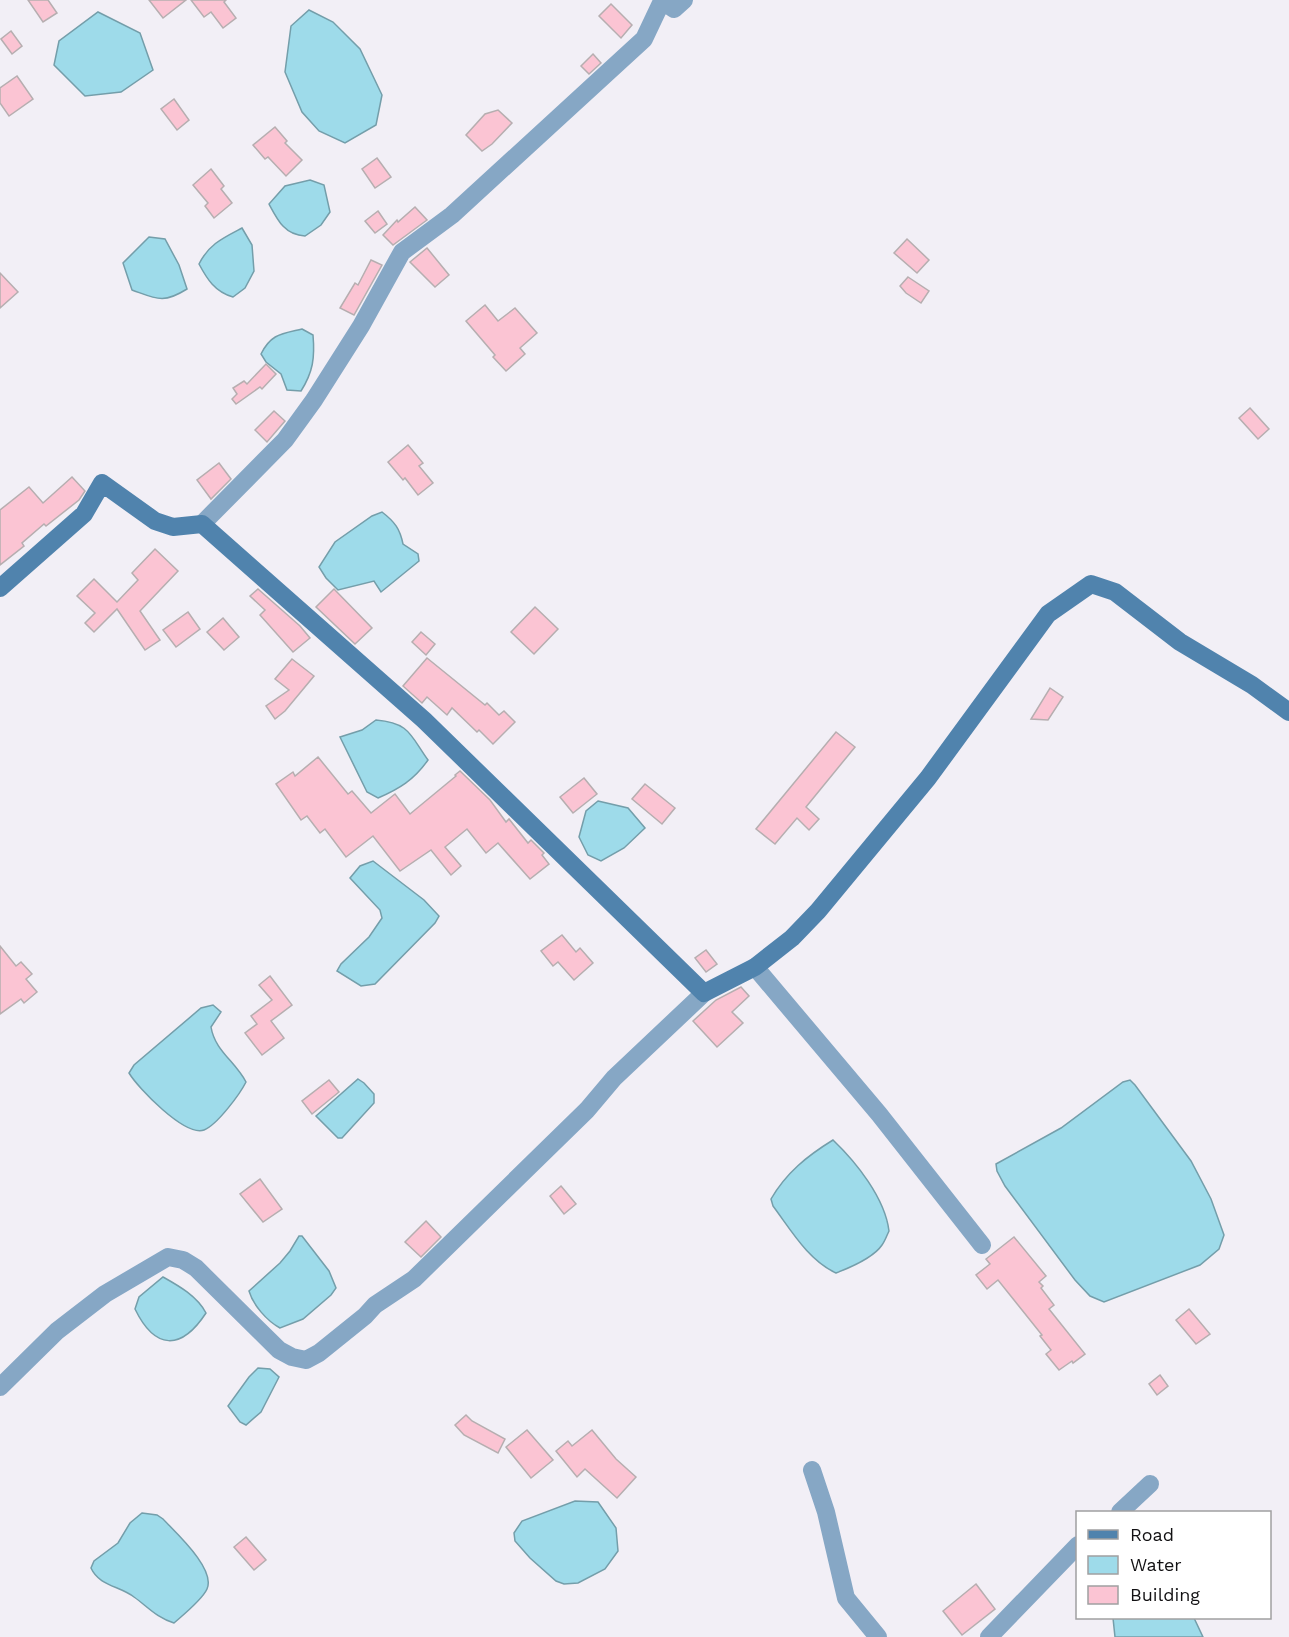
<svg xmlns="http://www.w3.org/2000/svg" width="1289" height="1637" font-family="'Work Sans',sans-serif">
<rect width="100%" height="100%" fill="#f2eff6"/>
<g fill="#9edbea" stroke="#749eaa" stroke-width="1.5">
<path d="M 309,10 L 333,22 L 360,49 L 382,95 L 376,125 L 345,143 L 319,131 L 302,112 L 285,72 L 291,26 Z"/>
<path d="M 98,12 L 140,33 L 153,70 L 121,92 L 85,96 L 54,65 L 59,41 Z"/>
<path d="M 310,180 L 324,185 L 330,212 L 321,225 L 305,236 C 285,235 278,221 269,204 L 285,186 Z"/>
<path d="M 242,228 L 252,245 L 254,271 L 245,288 L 233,297 C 215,292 207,279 199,264 C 209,244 223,238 242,228 Z"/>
<path d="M 149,237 L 165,239 L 179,265 L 187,289 C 163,304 157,299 132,290 L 123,263 Z"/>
<path d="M 302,329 L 313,335 C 315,358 313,372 301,391 L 287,390 L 281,374 L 266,362 L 261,354 C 271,334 281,334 302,329 Z"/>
<path d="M 382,512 C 395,522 400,529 403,544 L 418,554 L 419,561 L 381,592 L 374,581 L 338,590 L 326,578 L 319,567 L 335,542 L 372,516 Z"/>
<path d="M 376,720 C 410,723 410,735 428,760 C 414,780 399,789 378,798 L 367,792 L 340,737 L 362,730 Z"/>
<path d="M 598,801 L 628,808 L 645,828 L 624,848 L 601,861 L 588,855 L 579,837 L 586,811 Z"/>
<path d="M 373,861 L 424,900 L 439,916 L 435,923 L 375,984 L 361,986 L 337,971 L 341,964 L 369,937 L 382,918 L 380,910 L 350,878 L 360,866 Z"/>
<path d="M 213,1005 L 221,1012 L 211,1027 C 215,1051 235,1061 246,1082 C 240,1094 217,1125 204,1130 C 185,1137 138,1088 129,1073 L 134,1065 L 201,1008 Z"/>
<path d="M 358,1079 L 364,1083 L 374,1094 L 374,1103 L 342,1138 L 338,1138 L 316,1116 Z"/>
<path d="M 1130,1080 L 1135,1085 L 1191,1161 L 1211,1199 L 1224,1235 L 1219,1249 L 1200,1265 L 1104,1302 L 1090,1296 L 1075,1280 L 1005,1186 L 997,1171 L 996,1164 L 1061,1128 L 1123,1082 Z"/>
<path d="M 833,1140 C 856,1162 885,1198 889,1231 C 887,1235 885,1241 882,1245 C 874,1257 849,1268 836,1273 C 808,1260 791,1230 773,1206 L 771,1199 C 786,1173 807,1156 833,1140 Z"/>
<path d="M 299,1236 L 302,1236 L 329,1271 L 336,1288 L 331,1295 L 303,1319 L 280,1328 C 267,1321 253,1305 249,1291 L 280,1263 L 290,1251 Z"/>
<path d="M 163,1277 C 179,1286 197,1296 206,1313 C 181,1351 155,1350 135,1309 L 139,1297 Z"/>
<path d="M 258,1368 L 270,1369 L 279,1377 L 261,1412 L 246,1425 L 240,1422 L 228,1406 L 249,1377 Z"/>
<path d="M 575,1501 L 598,1502 L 616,1528 L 618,1551 L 605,1569 L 578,1583 L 564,1584 L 556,1581 L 530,1558 L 515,1541 L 514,1533 L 522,1521 Z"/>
<path d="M 142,1513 L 157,1515 L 163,1519 C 176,1533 216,1569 207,1589 C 202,1600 183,1615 174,1623 C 157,1618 148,1607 134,1597 C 120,1586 99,1586 91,1568 L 94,1561 L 118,1543 L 130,1523 Z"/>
<path d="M 1113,1618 L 1194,1618 L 1203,1637 L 1115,1637 Z"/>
</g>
<g fill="#fbc4d3" stroke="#b6aeb0" stroke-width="1.5">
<path d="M 28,0 L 48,0 L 57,13 L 43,22 Z"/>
<path d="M 149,0 L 186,0 L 163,18 Z"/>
<path d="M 191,0 L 226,0 L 224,2 L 236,18 L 223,28 L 211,12 L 204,17 Z"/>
<path d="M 611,4 L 632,25 L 621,38 L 599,16 Z"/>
<path d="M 11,31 L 22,46 L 12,54 L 1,39 Z"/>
<path d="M 593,54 L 601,63 L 589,74 L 581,66 Z"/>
<path d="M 17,76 L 33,99 L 9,116 L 0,103 L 0,88 Z"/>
<path d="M 174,99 L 189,120 L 177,130 L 161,109 Z"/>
<path d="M 498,110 L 512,123 L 492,144 L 482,151 L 466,135 L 485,114 Z"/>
<path d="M 275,127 L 287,141 L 285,143 L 302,160 L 286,176 L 268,157 L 265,159 L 253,145 Z"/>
<path d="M 377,158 L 391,177 L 375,188 L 362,169 Z"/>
<path d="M 211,169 L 224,186 L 221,189 L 232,203 L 214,218 L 205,206 L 208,203 L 193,185 Z"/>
<path d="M 415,207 L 427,220 L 393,245 L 383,235 L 397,220 L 398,222 Z"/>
<path d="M 378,211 L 387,224 L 375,233 L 365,221 Z"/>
<path d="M 907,239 L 929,260 L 917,273 L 894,253 Z"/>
<path d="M 427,248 L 449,275 L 435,287 L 410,262 Z"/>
<path d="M 371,260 L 382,265 L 354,315 L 340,308 L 355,283 L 358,285 Z"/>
<path d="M 0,273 L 18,292 L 0,308 Z"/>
<path d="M 908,277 L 929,291 L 921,303 L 906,293 L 900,286 Z"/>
<path d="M 485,305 L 498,321 L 515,308 L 537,333 L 520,348 L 525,354 L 506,371 L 493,357 L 495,355 L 466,321 Z"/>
<path d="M 266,364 L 276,374 L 262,389 L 260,387 L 236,404 L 232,399 L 237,394 L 233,388 L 244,381 L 247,384 Z"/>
<path d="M 1250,408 L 1269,429 L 1258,439 L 1239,418 Z"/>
<path d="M 274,411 L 285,421 L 267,442 L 255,430 Z"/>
<path d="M 408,445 L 423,463 L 419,466 L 433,483 L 418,495 L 405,478 L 403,480 L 388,462 Z"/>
<path d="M 219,463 L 231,479 L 211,499 L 197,480 Z"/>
<path d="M 72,477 L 85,491 L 79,500 L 46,526 L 44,524 L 22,543 L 24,546 L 0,565 L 0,510 L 29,487 L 43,503 Z"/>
<path d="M 155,549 L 178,571 L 140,611 L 160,640 L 145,650 L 117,609 L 94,632 L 85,623 L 95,613 L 77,596 L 94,579 L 117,602 L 138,580 L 132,573 Z"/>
<path d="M 258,589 L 300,626 L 310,638 L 293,652 L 260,615 L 265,610 L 250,596 Z"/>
<path d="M 334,589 L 372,628 L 355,644 L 316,607 Z"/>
<path d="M 535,607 L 558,629 L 534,654 L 511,632 Z"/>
<path d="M 188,612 L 200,629 L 176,647 L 163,630 Z"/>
<path d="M 223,618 L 239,637 L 224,650 L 207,632 Z"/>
<path d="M 421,632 L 435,644 L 426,655 L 412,642 Z"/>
<path d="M 427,658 L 485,705 L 487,703 L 499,715 L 504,711 L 515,722 L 493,744 L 479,730 L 477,732 L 452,708 L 447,715 L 427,697 L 422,703 L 403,686 Z"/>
<path d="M 292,659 L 314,676 L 285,711 L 275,719 L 266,706 L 289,690 L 275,679 Z"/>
<path d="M 1050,688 L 1063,697 L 1048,720 L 1031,719 Z"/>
<path d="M 836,732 L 855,747 L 806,807 L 819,819 L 809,830 L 797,818 L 775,844 L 756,829 Z"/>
<path d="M 318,757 L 348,794 L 352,791 L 371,813 L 395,794 L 410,814 L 456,776 L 455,775 L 460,771 L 490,800 L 506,822 L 509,819 L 528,843 L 531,840 L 544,853 L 542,855 L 549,864 L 530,879 L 498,843 L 486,853 L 467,829 L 445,847 L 461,866 L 451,875 L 431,850 L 400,871 L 373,836 L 346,857 L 325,829 L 320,833 L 307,816 L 301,820 L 276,784 L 293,772 L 295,776 Z"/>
<path d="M 584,778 L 597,794 L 573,813 L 560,797 Z"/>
<path d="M 645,784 L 675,808 L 662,824 L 632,799 Z"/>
<path d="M 562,935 L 576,952 L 580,948 L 593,963 L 574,980 L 558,962 L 553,966 L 541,951 Z"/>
<path d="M 0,946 L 16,966 L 21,962 L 32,974 L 26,979 L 37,992 L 24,1003 L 21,999 L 0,1014 Z"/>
<path d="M 706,950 L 717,964 L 706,972 L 695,958 Z"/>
<path d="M 270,976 L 292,1005 L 271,1021 L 284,1038 L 262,1055 L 245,1033 L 257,1024 L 251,1016 L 272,1000 L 259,985 Z"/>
<path d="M 741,987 L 749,996 L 732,1012 L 743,1023 L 717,1047 L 693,1021 L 716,1000 Z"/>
<path d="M 329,1080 L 339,1092 L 312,1114 L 302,1101 Z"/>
<path d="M 260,1179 L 282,1209 L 263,1222 L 240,1194 Z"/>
<path d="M 561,1186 L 576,1204 L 564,1214 L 550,1196 Z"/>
<path d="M 426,1221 L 441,1237 L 421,1257 L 405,1242 Z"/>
<path d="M 1014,1237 L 1046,1276 L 1039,1282 L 1043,1286 L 1041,1288 L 1054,1305 L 1049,1309 L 1085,1354 L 1073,1363 L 1072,1361 L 1059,1370 L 1046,1354 L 1051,1350 L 1040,1336 L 1042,1335 L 998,1280 L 987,1289 L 976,1275 L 990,1264 L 986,1259 Z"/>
<path d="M 1189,1309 L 1210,1334 L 1196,1344 L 1176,1320 Z"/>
<path d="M 1160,1375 L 1168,1386 L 1157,1395 L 1149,1384 Z"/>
<path d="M 466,1415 L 472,1421 L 505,1439 L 498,1453 L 464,1435 L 455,1425 Z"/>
<path d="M 527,1430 L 553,1460 L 531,1478 L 506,1447 Z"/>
<path d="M 592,1430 L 616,1459 L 636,1477 L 617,1498 L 585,1469 L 577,1477 L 556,1451 L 568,1441 L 572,1446 Z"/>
<path d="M 246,1537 L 266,1560 L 254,1570 L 234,1547 Z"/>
<path d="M 976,1584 L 995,1609 L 962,1635 L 943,1611 Z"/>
</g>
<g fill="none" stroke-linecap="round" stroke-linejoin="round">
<g stroke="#86a7c5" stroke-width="18">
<path d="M 202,524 L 285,440 L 314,400 L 361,326 L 402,252 L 452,215 L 644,39 L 662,1 L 674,9 L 684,0"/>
<path d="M 755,967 L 879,1114 L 982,1245"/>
<path d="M 0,1387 L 57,1331 L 105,1294 L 168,1257 L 183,1260 L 196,1268 L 279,1350 L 292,1357 L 306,1360 L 319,1353 L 365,1316 L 375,1305 L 414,1279 L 587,1110 L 614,1078 L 704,993"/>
<path d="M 812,1470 L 826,1512 L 846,1598 L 878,1637"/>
<path d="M 1120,1512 L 1150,1484"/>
<path d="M 989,1637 L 1078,1545"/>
</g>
<path stroke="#5083ad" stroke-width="18" d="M 0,588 L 84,514 L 102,483 L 155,521 L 173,527 L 202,524 L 424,720 L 704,993 L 755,967 L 792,938 L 818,911 L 928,778 L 1048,614 L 1091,584 L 1115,592 L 1180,642 L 1252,685 L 1289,712"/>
</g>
<rect x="1076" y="1511" width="195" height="108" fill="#ffffff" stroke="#a0a0a1" stroke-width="1.5"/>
<rect x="1088" y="1530" width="30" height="9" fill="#5083ad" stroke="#a0a0a1" stroke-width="1.5"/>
<text x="1130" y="1541" font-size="18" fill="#121113">Road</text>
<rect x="1088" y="1556" width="30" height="18" fill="#9edbea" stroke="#a0a0a1" stroke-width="1.5"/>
<text x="1130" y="1571" font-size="18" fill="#121113">Water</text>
<rect x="1088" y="1586" width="30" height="18" fill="#fbc4d3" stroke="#a0a0a1" stroke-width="1.5"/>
<text x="1130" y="1601" font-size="18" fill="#121113">Building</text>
</svg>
